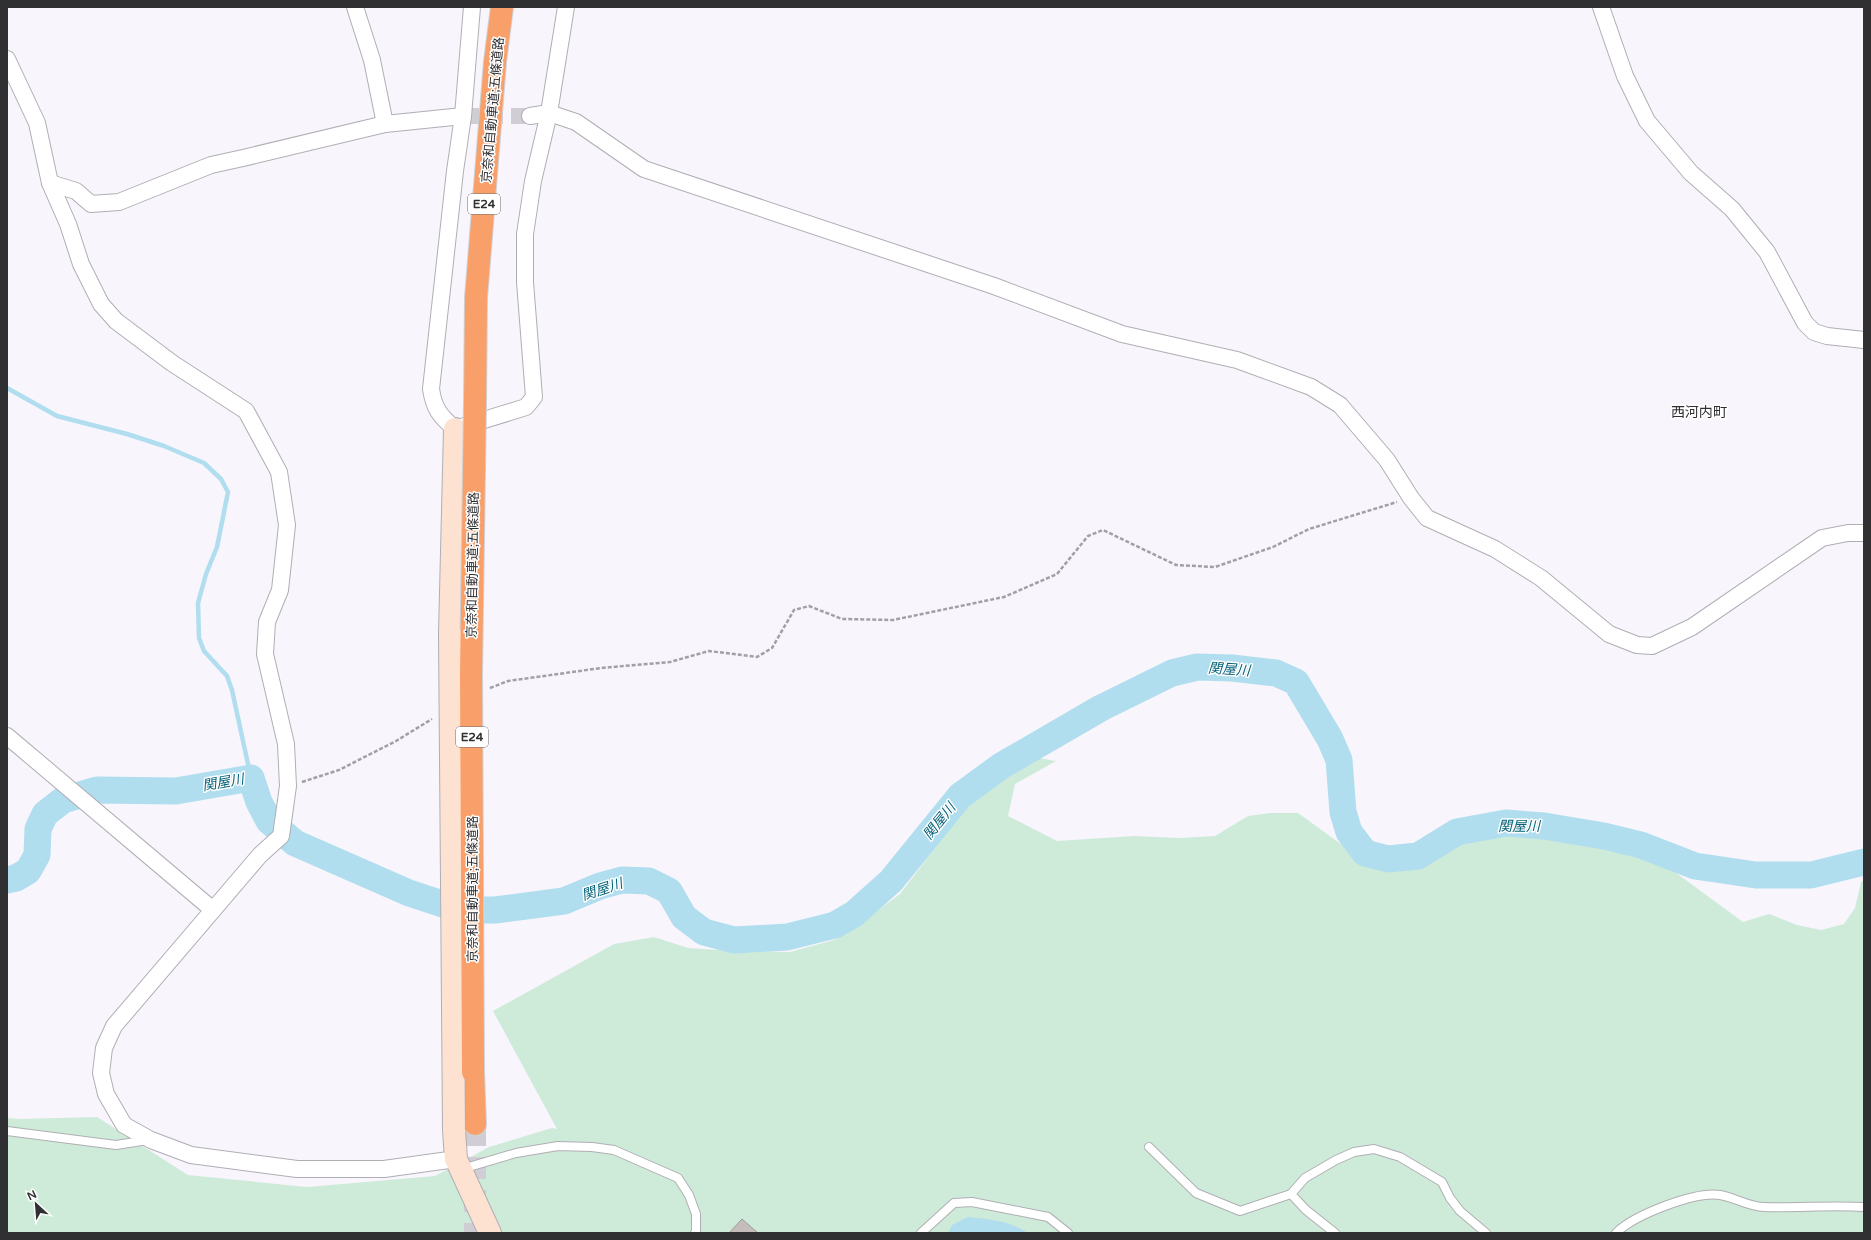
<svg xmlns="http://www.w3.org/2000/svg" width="1871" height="1240" font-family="'Varela Round','Noto Sans JP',sans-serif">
<rect width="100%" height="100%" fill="#f8f5fc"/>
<path fill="#ceebda" d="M 1033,757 L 1056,761 L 1015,784 L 1008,816 L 1057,841 L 1134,836 L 1178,838 L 1215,836 L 1248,816 L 1270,813 L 1298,813 L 1352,852 L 1384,868 L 1414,865 L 1469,840 L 1487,834 L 1509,833 L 1546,837 L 1596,845 L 1668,867 L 1743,922 L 1769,914 L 1797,925 L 1821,930 L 1844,924 L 1855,908 L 1861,882 L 1864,880 L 1864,1233 L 7,1233 L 7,1118 L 19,1119 L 97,1117 L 188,1175 L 307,1187 L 435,1176 L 489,1147 L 552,1128 L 557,1129 L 493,1011 L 614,944 L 654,937 L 688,948 L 734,951 L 790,952 L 834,940 L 861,923 L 900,894 L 966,807 L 1005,775 Z"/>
<path fill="#b0deef" d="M 968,1217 C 991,1219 1009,1221 1028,1233 L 948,1233 L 952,1225 Z"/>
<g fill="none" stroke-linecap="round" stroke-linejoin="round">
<path stroke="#b0deef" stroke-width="4.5" d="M 7,388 L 57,416 L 127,434 L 164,446 L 204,463 L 221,479 L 228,492 L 217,547 L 206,574 L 198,603 L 199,638 L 204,651 L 227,676 L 232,690 L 251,778"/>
<path stroke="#b0deef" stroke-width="27" d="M 7,880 L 16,878 L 28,871 L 37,855 L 38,829 L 45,814 L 63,800 L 97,790 L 176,791 L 251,778 L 259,802 L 269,821 L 295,843 L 409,893 L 461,910 L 495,910 L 564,901 L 600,886 L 622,880 L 649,881 L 669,891 L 684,917 L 704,932 L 734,940 L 787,937 L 835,925 L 854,914 L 891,881 L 960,796 L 1001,766 L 1101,708 L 1172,673 L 1197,667 L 1232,668 L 1276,673 L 1296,682 L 1330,739 L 1339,760 L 1343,812 L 1349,832 L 1365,853 L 1388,859 L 1418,856 L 1457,832 L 1506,823 L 1544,826 L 1604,836 L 1641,845 L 1695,866 L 1756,875 L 1811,875 L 1864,862"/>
</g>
<path fill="#c5bcbc" stroke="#a29a99" d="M 742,1219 L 758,1233 L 729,1233 Z"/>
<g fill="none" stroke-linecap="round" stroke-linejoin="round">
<path stroke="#d0cdd4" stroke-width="16" stroke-dasharray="16 8" stroke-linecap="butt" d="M 463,116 L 530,116"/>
<path stroke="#d0cdd4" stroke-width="22" stroke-dasharray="22 11" stroke-linecap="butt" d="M 475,1124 L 475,1233"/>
<defs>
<g id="lane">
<path d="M 7,1131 L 116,1145 L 148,1140"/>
<path d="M 1149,1147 L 1196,1193 L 1240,1211 L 1291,1194"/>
<path d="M 462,1169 L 516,1153 L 558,1146 L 592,1147 L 614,1150 L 678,1178 L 689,1195 L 696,1214 L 696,1231 L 695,1233"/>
<path d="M 921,1233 L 954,1203 L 972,1202 L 1048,1217 L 1068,1233"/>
<path d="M 1335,1233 L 1306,1210 L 1291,1194 L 1305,1178 L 1336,1160 L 1354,1152 L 1374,1149 L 1400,1157 L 1442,1182 L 1450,1198 L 1460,1211 L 1486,1233"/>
<path d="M 1616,1233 C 1634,1215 1695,1191 1720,1195 C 1734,1197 1749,1207 1764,1207 C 1797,1208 1831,1205 1864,1207"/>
</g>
<g id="street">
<path d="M 355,7 L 372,60 L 385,124"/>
<path d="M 472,7 L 463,116 L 455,171 L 431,389 C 434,409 440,416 455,429 L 526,407 L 534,397 L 525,282 L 525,234 L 533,181 L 549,113 L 566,7"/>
<path d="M 1601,7 L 1625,76 L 1647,121 L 1691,173 L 1732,209 L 1767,252 L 1805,323 L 1814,332 L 1827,336 L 1864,340"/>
<path d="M 7,59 L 37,123 L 50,183 L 68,224 L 81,264 L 101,304 L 116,321 L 172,363 L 246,411 L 279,472 L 287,525 L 280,590 L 267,622 L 265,654 L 286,744 L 288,786 L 281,836 L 260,855 L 114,1026 L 104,1048 L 101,1073 L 106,1094 L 124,1125 L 151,1140 L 191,1155 L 297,1169 L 384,1169 L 456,1159"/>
<path d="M 530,116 L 549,113 L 576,122 L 644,169 L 994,286 L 1122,334 L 1237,360 L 1311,387 L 1340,405 L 1387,460 L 1411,498 L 1427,518 L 1495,549 L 1541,578 L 1609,634 L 1637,645 L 1652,646 L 1692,627 L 1822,538 L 1848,533 L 1864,533"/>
<path d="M 50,183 L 76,191 L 91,204 L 119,202 L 211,165 L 243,158 L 385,124 L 463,116"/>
<path d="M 7,736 L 213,910"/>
</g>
<g id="secondary">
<path d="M 450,634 L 455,429"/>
<path d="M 454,1130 L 456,1159 L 490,1233"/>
</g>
<g id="highway">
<path d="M 475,402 L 476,298 L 495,62 L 502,7"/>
<path d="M 473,1072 L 475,1124"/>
</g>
</defs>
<use href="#lane" stroke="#b0aeb4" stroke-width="10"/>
<use href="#street" stroke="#b0aeb4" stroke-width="18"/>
<use href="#secondary" stroke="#b0aeb4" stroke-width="24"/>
<use href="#highway" stroke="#d1d1d2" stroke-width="24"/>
<g stroke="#a2a0a5" stroke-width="2.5" stroke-dasharray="4 2" stroke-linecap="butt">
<path d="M 490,688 L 508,681 L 601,668 L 670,662 L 709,651 L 757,657 L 772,648 L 794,610 L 809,606 L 842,619 L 893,620 L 1004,597 L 1057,574 L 1088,536 L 1103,530 L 1176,565 L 1215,567 L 1273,547 L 1309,529 L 1397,502"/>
<path d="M 302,782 L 339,770 L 396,741 L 432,719"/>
</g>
<use href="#lane" stroke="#fff" stroke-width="8"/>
<use href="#street" stroke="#fff" stroke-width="16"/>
<use href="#secondary" stroke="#fde2d2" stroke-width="22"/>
<use href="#highway" stroke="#f99f69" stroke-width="22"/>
<defs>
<path id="secondary-bridge" d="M 450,634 L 454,1130"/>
<path id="highway-bridge" d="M 473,1072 L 471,674 L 475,402"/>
</defs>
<use href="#secondary-bridge" stroke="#b0aeb4" stroke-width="24" stroke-linecap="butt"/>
<use href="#highway-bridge" stroke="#d1d1d2" stroke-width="24" stroke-linecap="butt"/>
<use href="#secondary-bridge" stroke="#fde2d2" stroke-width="22"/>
<use href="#highway-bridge" stroke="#f99f69" stroke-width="22"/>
</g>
<g text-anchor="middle" stroke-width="3" stroke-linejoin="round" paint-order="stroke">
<g fill="#fff" stroke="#6e6d70" stroke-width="1">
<rect x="468" y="194" width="32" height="20" rx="3"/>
<rect x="456" y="727" width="32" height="20" rx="3"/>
</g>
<g font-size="12" font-weight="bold" fill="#302f32">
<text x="484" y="208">E24</text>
<text x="472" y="741">E24</text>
</g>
<g font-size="13" fill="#302f32" stroke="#fff">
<text transform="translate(492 110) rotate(-85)" y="5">京奈和自動車道;五條道路</text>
<text transform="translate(472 565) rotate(-89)" y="5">京奈和自動車道;五條道路</text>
<text transform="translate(472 889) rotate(-90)" y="5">京奈和自動車道;五條道路</text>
</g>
<g font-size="14" fill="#302f32" stroke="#fff">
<text x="1699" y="417">西河内町</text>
</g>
<g font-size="14" font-style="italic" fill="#056278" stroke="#fff">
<text transform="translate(1229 669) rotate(4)" y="5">関屋川</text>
<text transform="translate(223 782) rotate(-10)" y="5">関屋川</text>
<text transform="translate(939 821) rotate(-51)" y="5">関屋川</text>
<text x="1519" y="831">関屋川</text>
<text transform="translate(602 889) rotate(-18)" y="5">関屋川</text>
</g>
</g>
<rect width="1871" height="1240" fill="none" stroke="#302f32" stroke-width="16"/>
<g transform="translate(36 1204) rotate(334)" stroke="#ffffff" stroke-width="3" paint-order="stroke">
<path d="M0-3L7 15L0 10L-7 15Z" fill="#302f32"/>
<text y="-6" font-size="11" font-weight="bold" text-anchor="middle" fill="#302f32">N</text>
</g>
</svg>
